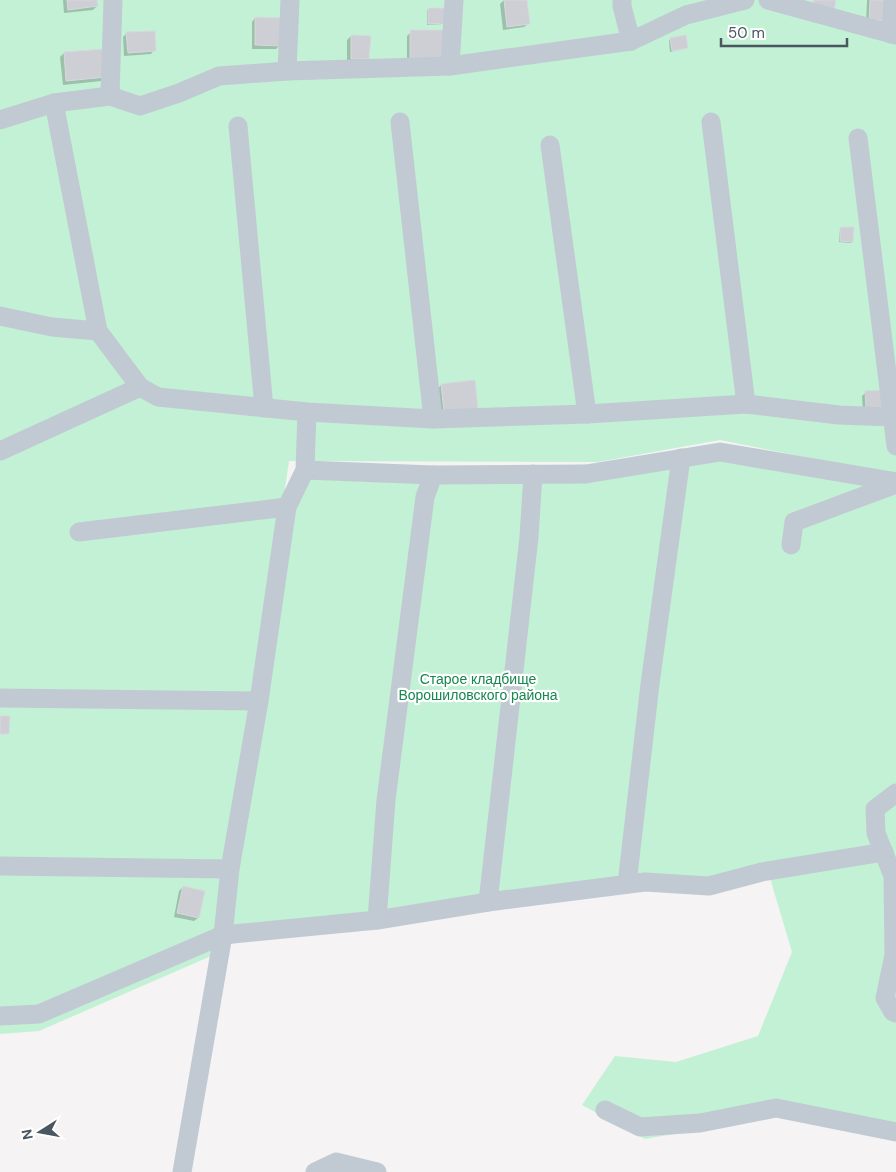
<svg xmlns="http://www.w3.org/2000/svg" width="896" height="1172" font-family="'DM Sans',sans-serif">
<rect width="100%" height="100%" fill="#f5f3f3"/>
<g fill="#c3f1d5">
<path d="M 0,0 L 896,0 L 896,472 L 890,474 L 720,440 L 598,462 L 289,461 L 218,953 L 39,1031 L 0,1034 Z"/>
<path d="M 717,455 L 896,488 L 896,1136 L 774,1112 L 720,1126 L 645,1139 L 582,1105 L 615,1056 L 676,1062 L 758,1036 L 792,952 L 767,868 L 709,882 L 226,933 L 292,507 L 308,476 L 590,477 Z"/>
</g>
<g fill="#0003">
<path d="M 63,0 L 96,0 L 97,6 L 93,10 L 64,13 Z"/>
<path d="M 504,0 L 525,0 L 528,24 L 524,27 L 503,30 L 500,4 Z"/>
<path d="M 867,0 L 888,0 L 883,25 L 866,23 Z"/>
<path d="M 428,9 L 445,23 L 443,24 L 427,25 L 427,11 Z"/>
<path d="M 255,18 L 280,45 L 276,49 L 252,49 L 252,22 Z"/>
<path d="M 411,32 L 442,32 L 407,63 L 407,36 Z"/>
<path d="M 127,33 L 154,50 L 151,54 L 124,56 L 123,37 Z"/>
<path d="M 351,36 L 368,59 L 364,63 L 347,62 L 347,40 Z"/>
<path d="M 670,39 L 687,48 L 670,52 L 669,41 Z"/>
<path d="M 64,53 L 104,77 L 101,81 L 63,85 L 60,57 Z"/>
<path d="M 841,228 L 852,241 L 851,243 L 839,242 L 840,229 Z"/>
<path d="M 474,381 L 441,416 L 438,389 L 441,385 Z"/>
<path d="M 883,391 L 863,412 L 862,396 L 866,392 Z"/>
<path d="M 183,887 L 198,918 L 194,921 L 174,917 L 179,891 Z"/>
</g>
<g fill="#cdcfd5" stroke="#d7d9de">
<path d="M 67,0 L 97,0 L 98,6 L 68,10 Z"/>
<path d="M 504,0 L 527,0 L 530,24 L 507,27 Z"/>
<path d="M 814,0 L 836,0 L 834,11 L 812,7 Z"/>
<path d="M 870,0 L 889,0 L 888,21 L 869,20 Z"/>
<path d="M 428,8 L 446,8 L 446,23 L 428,24 Z"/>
<path d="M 255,17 L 282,18 L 281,46 L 255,45 Z"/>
<path d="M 410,30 L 444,30 L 442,60 L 410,60 Z"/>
<path d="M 155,31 L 156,51 L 128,53 L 126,32 Z"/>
<path d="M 351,35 L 371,36 L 369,59 L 351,59 Z"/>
<path d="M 686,35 L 688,48 L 672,51 L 670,38 Z"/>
<path d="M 105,49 L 106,77 L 66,81 L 64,52 Z"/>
<path d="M 841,227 L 854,227 L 853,242 L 840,241 Z"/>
<path d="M 475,380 L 478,409 L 444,412 L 441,384 Z"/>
<path d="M 884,390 L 886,407 L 866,408 L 865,391 Z"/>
<path d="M 0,716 L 10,716 L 9,734 L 0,734 Z"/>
<path d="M 183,886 L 205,891 L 199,918 L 177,913 Z"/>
</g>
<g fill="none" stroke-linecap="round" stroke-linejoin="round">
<g stroke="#c1cad2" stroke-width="19">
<path d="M 622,0 L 622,6 L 631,41"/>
<path d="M 768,0 L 896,35"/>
<path d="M 891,34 L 893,0"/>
<path d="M 450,66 L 454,0"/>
<path d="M 287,71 L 290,0"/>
<path d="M 110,96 L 113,0"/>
<path d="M 54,103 L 98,331"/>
<path d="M 0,120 L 54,103 L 110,96 L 140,106 L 179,93 L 219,76 L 287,71 L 450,66 L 631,41 L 686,15 L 745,0"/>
<path d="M 400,122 L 433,419"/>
<path d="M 711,122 L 746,404"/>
<path d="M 238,126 L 264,408"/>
<path d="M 858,138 L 896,446"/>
<path d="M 550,145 L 587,414"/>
<path d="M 0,316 L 52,327 L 98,331 L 140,387 L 158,397 L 307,412 L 433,419 L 587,414 L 746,404 L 839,415 L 893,417"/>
<path d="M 0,451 L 140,387"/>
<path d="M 305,470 L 433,475 L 586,474 L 720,452 L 896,482"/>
<path d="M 79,532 L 287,507"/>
<path d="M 791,545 L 794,522 L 896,484"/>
<path d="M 0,698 L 259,701"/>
<path d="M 896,793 L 875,809 L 876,833 L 893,876 L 894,955 L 885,998 L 893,1012 L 896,1013"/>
<path d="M 0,866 L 230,869"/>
<path d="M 627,884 L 650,684 L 681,458"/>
<path d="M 488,902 L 529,537 L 533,474"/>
<path d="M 377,920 L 386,800 L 425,497 L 433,475"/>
<path d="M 0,1016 L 39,1014 L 223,935 L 377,920 L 488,902 L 645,882 L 709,886 L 762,872 L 884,852"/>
<path d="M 605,1110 L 640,1127 L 700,1123 L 776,1108 L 896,1132"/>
<path d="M 182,1172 L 223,935 L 230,869 L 259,701 L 287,507 L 305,470 L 307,412"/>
<path d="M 315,1172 L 336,1162 L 377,1172"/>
</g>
</g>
<g text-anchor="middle" stroke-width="4.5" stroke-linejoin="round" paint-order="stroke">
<g font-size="14" fill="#17864f" stroke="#fff">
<text x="478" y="684">Старое кладбище<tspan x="478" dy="16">Ворошиловского района</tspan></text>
</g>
</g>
<g transform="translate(40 1132) rotate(259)" stroke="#ffffff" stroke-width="4" paint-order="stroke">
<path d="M0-4L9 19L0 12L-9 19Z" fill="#4a5661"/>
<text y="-8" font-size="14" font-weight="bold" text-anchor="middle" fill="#4a5661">N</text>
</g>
<path d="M721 38v8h126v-8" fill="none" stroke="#4a5661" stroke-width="2.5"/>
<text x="728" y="38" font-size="15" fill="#4a5661" stroke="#ffffff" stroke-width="4" paint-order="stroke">50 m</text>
</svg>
